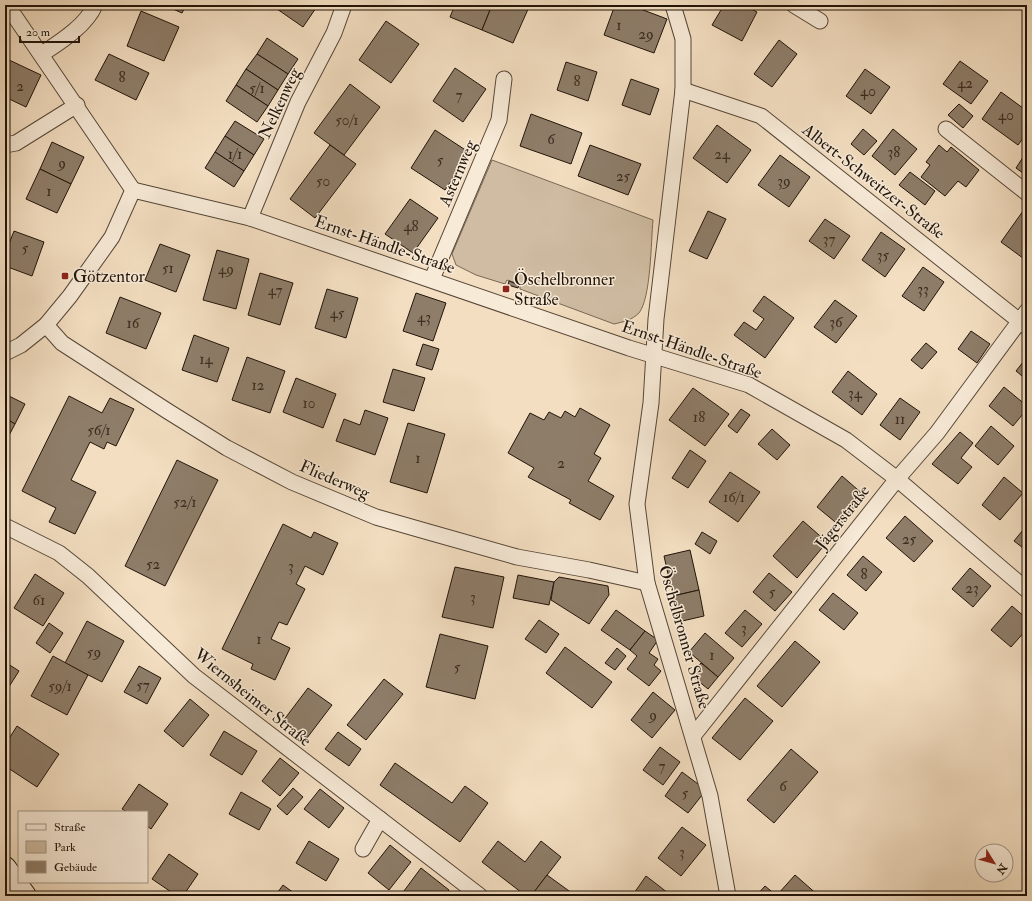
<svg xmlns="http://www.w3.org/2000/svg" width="1032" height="901" font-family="'IM FELL Double Pica',serif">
<rect width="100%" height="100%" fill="#f3dec1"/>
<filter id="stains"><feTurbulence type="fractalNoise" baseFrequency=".005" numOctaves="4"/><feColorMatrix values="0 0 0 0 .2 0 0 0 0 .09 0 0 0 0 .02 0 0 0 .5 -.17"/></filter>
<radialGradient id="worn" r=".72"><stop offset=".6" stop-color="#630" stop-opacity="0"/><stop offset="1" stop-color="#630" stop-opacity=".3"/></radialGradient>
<path fill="#cfbca2" stroke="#786856" d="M 492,160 L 653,220 C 651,241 651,298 639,313 C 632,320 623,322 614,324 L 520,289 L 520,284 L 507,280 L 505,284 L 476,275 L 456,265 L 452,254 Z"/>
<g fill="#8e7d69" stroke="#211409">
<path d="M 164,5 L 186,5 L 182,13 Z"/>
<path d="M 280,5 L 318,5 L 303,27 L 277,9 Z"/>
<path d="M 455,5 L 492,5 L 482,30 L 450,17 Z"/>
<path d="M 492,5 L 524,5 L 529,7 L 513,43 L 482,30 Z"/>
<path d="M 615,5 L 630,5 L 667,19 L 654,53 L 604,35 Z"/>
<path d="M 724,5 L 744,5 L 757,12 L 742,41 L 712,25 Z"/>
<path d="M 808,5 L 821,5 L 817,11 Z"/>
<path d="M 141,11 L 179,27 L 164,61 L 127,46 Z"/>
<path d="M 386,21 L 419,44 L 391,83 L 359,60 Z"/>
<path d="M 267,38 L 298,59 L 288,74 L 257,54 Z"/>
<path d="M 779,40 L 797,54 L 772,87 L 754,74 Z"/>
<path d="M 109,54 L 149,73 L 136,100 L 95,80 Z"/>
<path d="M 257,54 L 288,74 L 278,90 L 246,69 Z"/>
<path d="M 7,59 L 41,75 L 26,107 L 5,97 L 5,63 Z"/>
<path d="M 960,61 L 988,81 L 971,104 L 943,84 Z"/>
<path d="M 566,62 L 597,72 L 588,101 L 557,90 Z"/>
<path d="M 455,68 L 486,89 L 463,122 L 433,101 Z"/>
<path d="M 246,69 L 278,90 L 268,106 L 236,85 Z"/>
<path d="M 865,69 L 890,87 L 871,114 L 846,96 Z"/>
<path d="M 631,79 L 659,89 L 650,115 L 622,105 Z"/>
<path d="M 350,84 L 380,107 L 344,155 L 314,133 Z"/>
<path d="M 236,85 L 268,106 L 257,122 L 226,101 Z"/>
<path d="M 1001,92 L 1027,111 L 1027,133 L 1018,145 L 982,119 Z"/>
<path d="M 959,104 L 973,116 L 963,128 L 948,115 Z"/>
<path d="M 531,114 L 582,133 L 571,164 L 520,146 Z"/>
<path d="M 235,121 L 264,139 L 254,155 L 225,136 Z"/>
<path d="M 717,125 L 751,150 L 727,183 L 693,158 Z"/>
<path d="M 863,129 L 877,141 L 864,155 L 851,144 Z"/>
<path d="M 893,129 L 917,149 L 895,175 L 872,156 Z"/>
<path d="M 435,130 L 470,153 L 445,190 L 411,168 Z"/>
<path d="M 225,136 L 254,155 L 244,171 L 215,152 Z"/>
<path d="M 52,142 L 84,157 L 71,184 L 40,169 Z"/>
<path d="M 330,145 L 356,164 L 315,218 L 290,199 Z"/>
<path d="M 590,145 L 641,164 L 628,195 L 578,176 Z"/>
<path d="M 939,145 L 947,152 L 951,147 L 979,170 L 966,187 L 958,181 L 945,196 L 921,177 L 930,165 L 926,162 Z"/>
<path d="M 1027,151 L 1027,176 L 1016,168 Z"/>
<path d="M 215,152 L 244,171 L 234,187 L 205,168 Z"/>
<path d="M 780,155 L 810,177 L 789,207 L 758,185 Z"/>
<path d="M 40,169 L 71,184 L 57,213 L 26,199 Z"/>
<path d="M 910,172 L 935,191 L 925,205 L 899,185 Z"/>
<path d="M 410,199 L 438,218 L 413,253 L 385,234 Z"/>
<path d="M 708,211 L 726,219 L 707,259 L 689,251 Z"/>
<path d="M 1023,211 L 1027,213 L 1027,261 L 1001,242 Z"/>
<path d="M 825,219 L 850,236 L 834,259 L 809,241 Z"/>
<path d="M 14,231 L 44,242 L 32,276 L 5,266 L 5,254 Z"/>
<path d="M 881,232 L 905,249 L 885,277 L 862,260 Z"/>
<path d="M 160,244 L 190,255 L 176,292 L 145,280 Z"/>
<path d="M 217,250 L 249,259 L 236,309 L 203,300 Z"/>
<path d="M 923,267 L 944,282 L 924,311 L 902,296 Z"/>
<path d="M 260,273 L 293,283 L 280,325 L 248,315 Z"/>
<path d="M 509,281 L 519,285 L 518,288 L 508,285 Z"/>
<path d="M 327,289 L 358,298 L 346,338 L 315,328 Z"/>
<path d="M 416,293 L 446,303 L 433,341 L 403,331 Z"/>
<path d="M 764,296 L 794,318 L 765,358 L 734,335 L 744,322 L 756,330 L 764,319 L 753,311 Z"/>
<path d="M 120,297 L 161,313 L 146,349 L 106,333 Z"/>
<path d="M 835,300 L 857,316 L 836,343 L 814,327 Z"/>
<path d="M 971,331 L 990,344 L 977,363 L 958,349 Z"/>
<path d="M 194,335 L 229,348 L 217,382 L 182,370 Z"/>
<path d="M 926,343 L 937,352 L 922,369 L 911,360 Z"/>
<path d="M 423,344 L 439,349 L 432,370 L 416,365 Z"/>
<path d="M 247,357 L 285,371 L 270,413 L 232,400 Z"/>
<path d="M 1027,357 L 1027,380 L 1016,371 Z"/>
<path d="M 393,369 L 425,378 L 414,411 L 383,402 Z"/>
<path d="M 848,371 L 877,394 L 862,415 L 832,392 Z"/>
<path d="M 296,378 L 336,394 L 323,428 L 283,412 Z"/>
<path d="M 1004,387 L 1027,406 L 1027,409 L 1013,426 L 989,406 Z"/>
<path d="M 693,388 L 729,414 L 705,446 L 669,420 Z"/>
<path d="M 5,394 L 25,404 L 15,424 L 5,418 Z"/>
<path d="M 69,396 L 102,413 L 110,398 L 134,409 L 116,446 L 107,442 L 104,449 L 90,442 L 71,480 L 96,492 L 75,534 L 49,522 L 56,508 L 22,491 Z"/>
<path d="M 900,398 L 920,412 L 900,440 L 880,425 Z"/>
<path d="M 580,408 L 610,425 L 594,454 L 601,458 L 588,481 L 614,496 L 600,520 L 569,503 L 571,500 L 528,477 L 534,468 L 508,453 L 530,413 L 544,420 L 549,412 L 561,418 L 565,411 L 575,417 Z"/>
<path d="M 741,409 L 750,415 L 737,433 L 728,426 Z"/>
<path d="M 365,410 L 388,418 L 375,455 L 336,441 L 344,419 L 360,425 Z"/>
<path d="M 5,418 L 15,424 L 5,443 Z"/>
<path d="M 408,423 L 445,434 L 427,493 L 390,482 Z"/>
<path d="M 991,426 L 1014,446 L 998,465 L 975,446 Z"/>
<path d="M 772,429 L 790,445 L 777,460 L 758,444 Z"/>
<path d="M 960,432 L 973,443 L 961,458 L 972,467 L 958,484 L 932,464 Z"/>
<path d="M 690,450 L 706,461 L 688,488 L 672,478 Z"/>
<path d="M 177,460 L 218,480 L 165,586 L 125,566 Z"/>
<path d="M 730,472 L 760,492 L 738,522 L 709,502 Z"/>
<path d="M 842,476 L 865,496 L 840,526 L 817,507 Z"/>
<path d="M 1004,477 L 1023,493 L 1000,520 L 982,505 Z"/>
<path d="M 905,516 L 933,541 L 914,562 L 886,538 Z"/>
<path d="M 803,521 L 827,542 L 797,578 L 773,556 Z"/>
<path d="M 283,524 L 311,538 L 314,532 L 338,543 L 323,575 L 305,566 L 296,584 L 305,589 L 287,625 L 279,622 L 271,639 L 290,648 L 275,680 L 251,669 L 253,664 L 222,649 Z"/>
<path d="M 1027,525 L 1027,551 L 1014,541 Z"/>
<path d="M 702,532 L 717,541 L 710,554 L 695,544 Z"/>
<path d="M 690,550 L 699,590 L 673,596 L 664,556 Z"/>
<path d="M 863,556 L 882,572 L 866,591 L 847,575 Z"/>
<path d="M 455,567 L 504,577 L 493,628 L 442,617 Z"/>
<path d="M 970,568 L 991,586 L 973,607 L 952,589 Z"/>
<path d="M 769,573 L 792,592 L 775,611 L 753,592 Z"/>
<path d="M 35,574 L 64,593 L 43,626 L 14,608 Z"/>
<path d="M 518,575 L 554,582 L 549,605 L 513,598 Z"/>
<path d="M 559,577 L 608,586 L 609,595 L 589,624 L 551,600 L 554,582 Z"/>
<path d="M 699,590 L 704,616 L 678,622 L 673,596 Z"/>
<path d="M 833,593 L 858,613 L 844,630 L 819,610 Z"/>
<path d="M 1012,606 L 1027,619 L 1027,629 L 1011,647 L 991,630 Z"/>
<path d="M 616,610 L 645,631 L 630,650 L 601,630 Z"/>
<path d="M 745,610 L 762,624 L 742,647 L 725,633 Z"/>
<path d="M 539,620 L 559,634 L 546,653 L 525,639 Z"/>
<path d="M 87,621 L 124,641 L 102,682 L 65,663 Z"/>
<path d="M 49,623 L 63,633 L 50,653 L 36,643 Z"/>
<path d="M 645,631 L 658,640 L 649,653 L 658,659 L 654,665 L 661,671 L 649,686 L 627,669 L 637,656 L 630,650 Z"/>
<path d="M 705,633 L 734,658 L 718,677 L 689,652 Z"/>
<path d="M 440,634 L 488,646 L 475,699 L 426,687 Z"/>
<path d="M 795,641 L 820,662 L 782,707 L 757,686 Z"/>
<path d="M 565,647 L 612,682 L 592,708 L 546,673 Z"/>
<path d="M 617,648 L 626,656 L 615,670 L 605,663 Z"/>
<path d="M 53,656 L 88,675 L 67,715 L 31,696 Z"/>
<path d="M 5,662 L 19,671 L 5,693 Z"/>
<path d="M 701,663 L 718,677 L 708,689 L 691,675 Z"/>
<path d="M 139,666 L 161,678 L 147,704 L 124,692 Z"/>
<path d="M 384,679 L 403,694 L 366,740 L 347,725 Z"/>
<path d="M 308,688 L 332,705 L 307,738 L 283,721 Z"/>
<path d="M 653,692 L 675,710 L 652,738 L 631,720 Z"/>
<path d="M 745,698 L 773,721 L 740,760 L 712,738 Z"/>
<path d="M 190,699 L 209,715 L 183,747 L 164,731 Z"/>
<path d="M 17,726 L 59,754 L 37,787 L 5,766 L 5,745 Z"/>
<path d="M 224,731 L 257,751 L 242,775 L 210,755 Z"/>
<path d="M 338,732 L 361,749 L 349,766 L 325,749 Z"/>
<path d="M 660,747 L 680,762 L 663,785 L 643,770 Z"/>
<path d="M 791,749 L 818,772 L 774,823 L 747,800 Z"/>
<path d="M 280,758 L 299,773 L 280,796 L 262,781 Z"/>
<path d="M 395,763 L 452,803 L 465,786 L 488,803 L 460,842 L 380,785 Z"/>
<path d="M 682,772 L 706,790 L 688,813 L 665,796 Z"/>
<path d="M 139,784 L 168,804 L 151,829 L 147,826 L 147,812 L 127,812 L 122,809 Z"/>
<path d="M 293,788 L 303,797 L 287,815 L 277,806 Z"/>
<path d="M 320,789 L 344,808 L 329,828 L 304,809 Z"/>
<path d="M 241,792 L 271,809 L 259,830 L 229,814 Z"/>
<path d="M 682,827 L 706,845 L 681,876 L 658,858 Z"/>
<path d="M 309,841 L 339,859 L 326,881 L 296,863 Z"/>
<path d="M 498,841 L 525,862 L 541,841 L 561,857 L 531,896 L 526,896 L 482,862 Z"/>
<path d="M 390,845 L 411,862 L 389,890 L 368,873 Z"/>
<path d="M 169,854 L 198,874 L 183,896 L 177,896 L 152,879 Z"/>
<path d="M 1027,863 L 1027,873 L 1022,868 Z"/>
<path d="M 421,868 L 449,890 L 445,896 L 401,895 Z"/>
<path d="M 547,875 L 576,896 L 531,896 Z"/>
<path d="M 795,875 L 819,896 L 781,896 L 778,894 Z"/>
<path d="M 646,876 L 672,896 L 632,896 Z"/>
<path d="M 283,885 L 298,896 L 275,896 Z"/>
<path d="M 765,886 L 777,896 L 756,896 Z"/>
</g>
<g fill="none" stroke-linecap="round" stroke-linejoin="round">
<defs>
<g id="street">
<path d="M 7,5 L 133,190"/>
<path d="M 673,5 L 683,39 L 683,90 L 656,319 L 651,403 L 637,504 L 647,583 L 710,796 L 728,896"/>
<path d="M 794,5 L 820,21"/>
<path d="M 42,54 C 60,42 86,26 95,5"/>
<path d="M 683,90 L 761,116 L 1027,327"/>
<path d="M 946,129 L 1027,193"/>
<path d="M 5,145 L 16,143 L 77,105"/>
<path d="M 133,190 L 250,218 L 629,348 L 749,385 L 846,440 L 897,479 L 1027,590"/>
<path d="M 250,218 L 298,102 L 334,33 L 344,5"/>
<path d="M 432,279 L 499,120 L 504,79"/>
<path d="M 46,325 L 62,343 L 169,412 L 227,448 L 292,482 L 376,517 L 432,533 L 517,557 L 589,570 L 647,583"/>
<path d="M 5,353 L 21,345 L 46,325 L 70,296 L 112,237 L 133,190"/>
<path d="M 5,526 L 59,553 L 88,576 L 194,676 L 480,896"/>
<path d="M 693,736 L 897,479 L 937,433 L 1027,311"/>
<path d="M 363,849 L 380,819"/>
</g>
<path id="secondary" d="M 5,868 L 25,896"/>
</defs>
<use href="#street" stroke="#564637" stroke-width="17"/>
<use href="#secondary" stroke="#211409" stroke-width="24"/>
<use href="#street" stroke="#f7ead7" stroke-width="15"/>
<use href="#secondary" stroke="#f7ead7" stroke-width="22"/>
</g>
<g fill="#8f2418" stroke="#f7ead7" stroke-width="1.5">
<rect x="61" y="272" width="8" height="8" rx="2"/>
<rect x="502" y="285" width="8" height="8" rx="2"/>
</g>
<g text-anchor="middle" stroke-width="3" stroke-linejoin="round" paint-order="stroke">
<g font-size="15" fill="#3c2e21">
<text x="619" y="30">1</text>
<text x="646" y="39">29</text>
<text x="122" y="82">8</text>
<text x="577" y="86">8</text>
<text x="965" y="88">42</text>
<text x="20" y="91">2</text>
<text x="257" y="93">5/1</text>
<text x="868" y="96">40</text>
<text x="459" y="100">7</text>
<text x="1006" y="120">40</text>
<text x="347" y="125">50/1</text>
<text x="551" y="144">6</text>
<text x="894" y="157">38</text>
<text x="235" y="159">1/1</text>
<text x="722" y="159">24</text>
<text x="440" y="165">5</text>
<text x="62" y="168">9</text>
<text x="623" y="181">25</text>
<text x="323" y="186">50</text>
<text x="784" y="186">39</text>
<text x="49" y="196">1</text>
<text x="411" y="231">48</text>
<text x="829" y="244">37</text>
<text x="25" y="253">5</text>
<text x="883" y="260">35</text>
<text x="168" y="273">51</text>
<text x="226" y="274">49</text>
<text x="923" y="294">33</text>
<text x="275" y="295">47</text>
<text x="337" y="318">45</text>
<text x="424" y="322">43</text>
<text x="836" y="327">36</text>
<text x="133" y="328">16</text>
<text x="206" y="364">14</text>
<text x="258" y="390">12</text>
<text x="855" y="398">34</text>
<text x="309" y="408">10</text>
<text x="699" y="422">18</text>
<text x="900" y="424">11</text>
<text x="99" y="435">56/1</text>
<text x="418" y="463">1</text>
<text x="561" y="468">2</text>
<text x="734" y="502">16/1</text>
<text x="185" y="507">52/1</text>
<text x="909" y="544">25</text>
<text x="153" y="569">52</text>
<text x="291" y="571">3</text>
<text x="864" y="579">8</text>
<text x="972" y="593">23</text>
<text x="772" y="597">5</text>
<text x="473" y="602">3</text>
<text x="39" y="605">61</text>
<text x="744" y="633">3</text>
<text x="259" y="644">1</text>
<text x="94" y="657">59</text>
<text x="712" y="660">1</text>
<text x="457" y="672">5</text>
<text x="143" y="690">57</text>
<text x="60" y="691">59/1</text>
<text x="653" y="720">9</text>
<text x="662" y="771">7</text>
<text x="783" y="791">6</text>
<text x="685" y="798">5</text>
<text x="682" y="857">3</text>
</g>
<g font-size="17" fill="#211409" stroke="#f7ead7">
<text transform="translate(279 103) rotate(-65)" y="6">Nelkenweg</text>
<text transform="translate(457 173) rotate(-67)" y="6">Asternweg</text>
<text transform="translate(874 181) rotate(38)" y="6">Albert-Schweitzer-Straße</text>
<text transform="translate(385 244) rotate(19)" y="6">Ernst-Händle-Straße</text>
<text transform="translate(692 349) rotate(19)" y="6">Ernst-Händle-Straße</text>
<text transform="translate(335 479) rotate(23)" y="6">Fliederweg</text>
<text transform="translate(842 517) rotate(-52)" y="6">Jägerstraße</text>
<text transform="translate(685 637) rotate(74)" y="6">Öschelbronner Straße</text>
<text transform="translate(253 697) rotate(39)" y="6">Wiernsheimer Straße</text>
</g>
<g font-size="17" fill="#211409" stroke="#f7ead7" text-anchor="start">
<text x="73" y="282">Götzentor</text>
<text x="514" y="285">Öschelbronner<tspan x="514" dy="20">Straße</tspan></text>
</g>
</g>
<rect width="1032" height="901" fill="none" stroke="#f3dec1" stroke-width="20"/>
<rect x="6" y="6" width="1020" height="889" fill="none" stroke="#211409" stroke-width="2"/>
<rect x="10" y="10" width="1012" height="881" fill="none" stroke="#211409"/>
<rect x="18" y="811" width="130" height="72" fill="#f7ead7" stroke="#a19485"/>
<rect x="26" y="824" width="20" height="6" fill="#f7ead7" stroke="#a19485"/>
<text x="54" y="831" font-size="12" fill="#211409">Straße</text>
<rect x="26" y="841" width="20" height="12" fill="#cfbca2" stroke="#a19485"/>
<text x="54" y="851" font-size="12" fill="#211409">Park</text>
<rect x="26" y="861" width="20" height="12" fill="#8e7d69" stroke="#a19485"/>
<text x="54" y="871" font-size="12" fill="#211409">Gebäude</text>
<g transform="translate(994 863) rotate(127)"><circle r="19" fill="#f7ead7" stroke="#a19485"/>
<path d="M0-3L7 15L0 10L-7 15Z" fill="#8f2418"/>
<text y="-6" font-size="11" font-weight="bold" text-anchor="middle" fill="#211409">N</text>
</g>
<path d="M20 36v6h59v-6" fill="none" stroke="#211409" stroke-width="2"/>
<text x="26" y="36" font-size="12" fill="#211409" stroke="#f7ead7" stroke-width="3" paint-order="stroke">20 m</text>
<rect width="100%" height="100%" filter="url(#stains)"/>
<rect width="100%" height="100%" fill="url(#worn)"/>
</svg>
